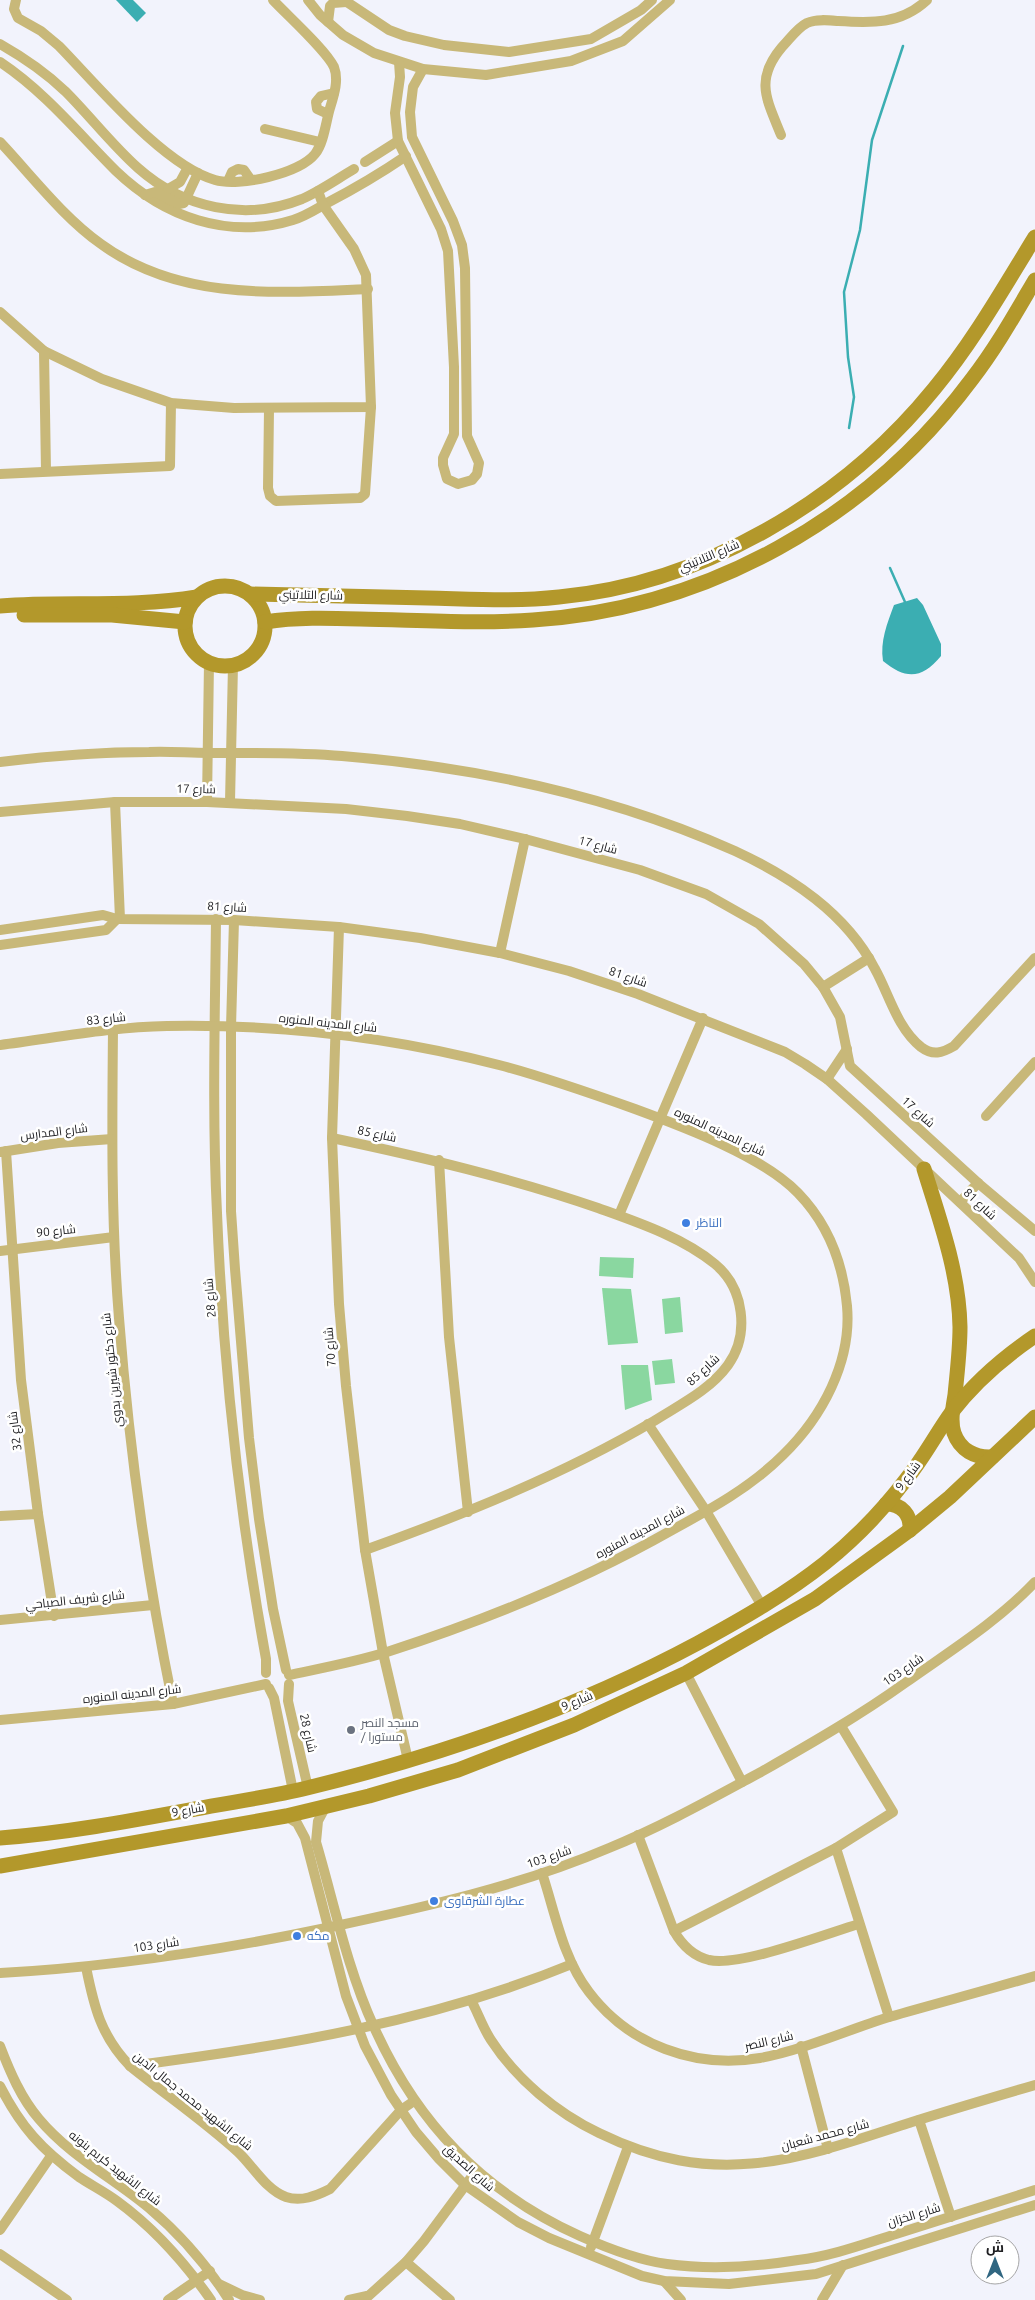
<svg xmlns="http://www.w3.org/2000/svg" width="1035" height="2300" font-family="Ubuntu,Cairo,sans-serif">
<rect width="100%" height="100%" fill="#f2f3fc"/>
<g fill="#8ad7a0">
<path d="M 600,1257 L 634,1258 L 633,1278 L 599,1276 Z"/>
<path d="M 602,1288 L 631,1289 L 638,1343 L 608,1345 Z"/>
<path d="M 680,1297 L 683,1332 L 665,1334 L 662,1299 Z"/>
<path d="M 672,1359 L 675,1383 L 655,1385 L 652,1361 Z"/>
<path d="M 621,1365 L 648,1365 L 652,1400 L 625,1410 Z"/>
</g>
<g fill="#3baeb2">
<path d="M 116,0 L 133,0 L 146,13 L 137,22 Z"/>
<path d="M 917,598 L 923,605 L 941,644 L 941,656 C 922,679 906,680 883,661 C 880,641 887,624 894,605 Z"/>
</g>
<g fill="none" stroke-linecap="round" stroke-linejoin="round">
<g stroke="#3baeb2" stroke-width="2.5">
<path d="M 849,428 L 854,397 L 848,357 L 844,292 L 860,230 L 872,140 L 903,46"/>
<path d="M 890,568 L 905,602"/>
</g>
<g stroke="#c8b879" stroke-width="10">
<path d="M 16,0 L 14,9 L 18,18 L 41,31 L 59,46 C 97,85 164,166 215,180 C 239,187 299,174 315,154 C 324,143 326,121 330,108 C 334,95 339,80 334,67 C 326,50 288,16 273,0"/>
<path d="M 308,0 L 320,15 L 343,35 L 374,53 L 423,69 L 486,75 L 571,61 L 623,41 L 670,0"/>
<path d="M 344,0 L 389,30 L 405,36 L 444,45 L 509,52 L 591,39 L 641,10 L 652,0"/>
<path d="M 328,22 L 330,6 L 333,3 L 346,2"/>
<path d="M 0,44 C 23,57 45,72 65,91 C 90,116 112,145 138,168 C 183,208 245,222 302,199 C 320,191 337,179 354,169"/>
<path d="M 0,62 C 45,92 78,133 116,171 C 164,217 228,240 293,220 C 306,216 316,209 327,203 C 354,189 381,173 406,156"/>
<path d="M 399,62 L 400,77 L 395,113 L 398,141 L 441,229 L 448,251 L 454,367 L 454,434 L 443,458 L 443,465 L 447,479 L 458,484 L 472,480 L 477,474 L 479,463 L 467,436 L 465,268 L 462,245 L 453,221 L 412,137 L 410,112 L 413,87 L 423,69"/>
<path d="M 328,114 L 317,109 L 316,102 L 321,96 L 334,93"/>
<path d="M 265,129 L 320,142"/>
<path d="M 781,135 C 767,100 754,80 782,47 C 790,39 797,28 807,23 C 816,19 827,20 837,21 C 871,23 900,25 927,0"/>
<path d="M 0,142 C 32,176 63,217 101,244 C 179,301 276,293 368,289"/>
<path d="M 365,162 L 398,141"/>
<path d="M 228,181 L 232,172 L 238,169 L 244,170 L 251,180"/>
<path d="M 168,189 L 180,182 L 187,169"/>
<path d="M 145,195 L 155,192 L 179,204 L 184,203 L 198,173"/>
<path d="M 0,312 L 44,351 L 102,379 L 171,403 L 234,408 L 371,407 L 366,275 L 354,249 L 323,205 L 318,191"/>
<path d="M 44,351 L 46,471"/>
<path d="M 269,409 L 268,488 L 270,496 L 276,501 L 360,498 L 365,494 L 371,407"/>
<path d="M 0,474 L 170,466 L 171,403"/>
<path d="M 0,762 C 50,756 99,752 149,752 C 169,751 188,753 208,753 C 253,753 297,752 342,756 C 475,767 612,796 735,851 C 791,877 846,913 875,969 C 889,994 897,1028 921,1047 C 933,1056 942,1053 954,1046 L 1035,958"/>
<path d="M 115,802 L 120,919"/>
<path d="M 207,802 L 209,662"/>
<path d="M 230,802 L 233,665"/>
<path d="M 0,812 L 115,802 L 207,802 L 346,809 L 407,816 L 460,824 L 525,839 L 640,870 L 706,894 L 759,924 L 804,964 L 823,987 L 840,1017 L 850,1066 L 978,1183 L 1035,1231"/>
<path d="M 216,919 C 215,1017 212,1115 217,1213 C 223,1362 239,1512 266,1659 L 266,1673"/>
<path d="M 234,920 L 231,1027 L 231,1211 L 235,1269 L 249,1438 L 259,1519 L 273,1609 L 286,1670"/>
<path d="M 339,927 L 332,1138 L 339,1304 L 346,1386 L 365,1550 L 383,1653 L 408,1760"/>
<path d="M 0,930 L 103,915 L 117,919 L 234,920 L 339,927 L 420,938 L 500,953 L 569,971 L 638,994 L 785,1052 L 805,1064 L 827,1079 L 866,1114 L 1019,1258 L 1035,1282"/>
<path d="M 0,945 L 106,930 L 117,919"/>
<path d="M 500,953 L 525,839"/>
<path d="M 823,987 L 869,958"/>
<path d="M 113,1030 C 112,1126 111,1222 119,1318 C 129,1448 147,1577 173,1704"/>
<path d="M 0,1045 C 55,1038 111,1027 167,1026 C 278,1024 392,1037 499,1065 C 545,1077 590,1093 635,1109 C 684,1127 762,1156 798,1193 C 828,1224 843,1263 847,1306 C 852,1362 822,1417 783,1455 C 751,1487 711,1509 672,1530 C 582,1581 486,1620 387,1652 C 355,1662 322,1668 289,1675"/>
<path d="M 827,1079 L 847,1049"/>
<path d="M 986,1116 L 1035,1062"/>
<path d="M 332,1138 C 422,1157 511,1178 598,1208 C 637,1222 682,1237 715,1264 C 744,1288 750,1334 728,1365 C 710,1390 679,1405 654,1421 C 562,1475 465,1514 365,1550"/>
<path d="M 6,1151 L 21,1380 L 38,1514 L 54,1616"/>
<path d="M 1,1152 L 58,1143 L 112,1139"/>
<path d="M 439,1160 L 449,1337 L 468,1512"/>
<path d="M 960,1202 L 978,1183"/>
<path d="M 619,1215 L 703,1018"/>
<path d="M 0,1251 L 114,1237"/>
<path d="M 648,1424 L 706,1511 L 762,1606"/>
<path d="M 0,1516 L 38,1514"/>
<path d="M 0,1620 L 153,1605"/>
<path d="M 686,1673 L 742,1782"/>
<path d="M 289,1684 L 288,1701 L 308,1788"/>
<path d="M 269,1688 L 274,1698 L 293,1791"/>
<path d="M 0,1720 L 173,1704 L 266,1684"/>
<path d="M 325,1808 L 318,1821 L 316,1842 C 334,1903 347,1968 374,2027 C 417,2123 483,2192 580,2236 C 607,2248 637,2260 667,2264 C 711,2270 755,2267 798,2260 C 832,2256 864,2244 896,2234 C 942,2219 989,2205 1035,2190"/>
<path d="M 286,1816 L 297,1823 L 305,1838 L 346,1996 L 365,2046 L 391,2095 L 416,2132 L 439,2159 L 465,2185 L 518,2222 L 549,2238 L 642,2276 L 664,2281 L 729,2284 L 816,2274 L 1035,2205"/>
<path d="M 638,1835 L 674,1931 C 682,1945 693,1956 709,1960 C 740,1967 825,1934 859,1924"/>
<path d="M 836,1848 L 889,2017"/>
<path d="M 542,1873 C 555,1912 563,1959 589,1992 C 629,2045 695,2069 760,2058 C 804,2050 847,2030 889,2017 C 938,2003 987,1990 1035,1976"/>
<path d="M 674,1931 L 836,1848 L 893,1812 L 841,1726"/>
<path d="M 86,1967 C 94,2007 101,2036 130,2066 C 166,2095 204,2121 238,2152 C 253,2166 266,2190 286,2197 C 301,2202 316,2196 330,2189 L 401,2110 L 414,2101"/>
<path d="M 0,1973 C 111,1967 222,1950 331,1927 C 425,1907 520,1886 609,1848 C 661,1827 711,1799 761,1772 C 810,1744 859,1716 905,1683 C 950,1651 997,1622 1035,1582"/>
<path d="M 471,2000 C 478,2013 483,2028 491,2040 C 517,2080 557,2113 599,2133 C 716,2190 797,2160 912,2122 C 953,2109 994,2097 1035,2085"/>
<path d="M 0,2046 C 10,2072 21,2098 39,2119 C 70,2156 113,2178 149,2208 C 180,2234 207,2265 229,2300"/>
<path d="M 801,2046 L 828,2149"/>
<path d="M 130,2066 C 279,2047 431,2022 572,1964"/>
<path d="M 0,2086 C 21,2127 41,2149 79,2177 C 91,2185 105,2192 117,2201 C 154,2228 185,2263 211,2300"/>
<path d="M 919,2120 L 951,2217"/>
<path d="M 0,2230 L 51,2156"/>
<path d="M 591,2247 L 628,2147"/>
<path d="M 0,2254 L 67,2300"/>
<path d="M 406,2262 L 450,2300"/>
<path d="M 664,2281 L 681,2300"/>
<path d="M 219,2284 L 242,2295 L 260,2300"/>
<path d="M 168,2300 L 210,2271"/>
<path d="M 349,2300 L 367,2296"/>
<path d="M 364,2300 L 406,2262 L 424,2241 L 476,2171"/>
<path d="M 822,2300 L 843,2265"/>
</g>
<g stroke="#b3982b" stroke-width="15">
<circle cx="225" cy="626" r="40"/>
<path d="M 250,594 C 309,595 368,597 428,598 C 471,599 515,602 559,597 C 703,584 843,501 934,389 C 973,342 1003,289 1035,237"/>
<path d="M 0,606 C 66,601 132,608 197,597"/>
<path d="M 24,615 L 112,615 L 185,622"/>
<path d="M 265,622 C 297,617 328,618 360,619 C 417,620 476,624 533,620 C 706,609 868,519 972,379 C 996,348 1015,314 1035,280"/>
<path d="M 924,1169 C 940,1221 959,1272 960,1327 C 960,1350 957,1373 955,1395 C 953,1407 950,1421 954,1433 C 960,1450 975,1458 992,1457"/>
<path d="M 886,1504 C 902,1504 911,1515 910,1530"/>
<path d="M 0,1838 C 66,1833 130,1821 195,1809 C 232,1802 270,1797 307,1788 C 443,1755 575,1709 698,1643 C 742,1619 786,1594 825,1563 C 856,1538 884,1509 908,1477 C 924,1457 936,1434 951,1413 C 974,1383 1004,1357 1035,1336"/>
<path d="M 0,1866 L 286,1816 L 369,1796 L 458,1770 L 574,1725 L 686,1673 L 815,1599 L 910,1530 L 950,1497 L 1035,1417"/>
</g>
</g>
<g fill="#3f7fe0" stroke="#fff" stroke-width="2">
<circle cx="686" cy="1223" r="5"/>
<circle cx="434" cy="1901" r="5"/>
<circle cx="297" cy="1936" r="5"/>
</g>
<circle fill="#6b7280" stroke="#fff" stroke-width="2" cx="351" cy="1730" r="5"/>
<g text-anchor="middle" stroke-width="5" stroke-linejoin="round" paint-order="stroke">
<g font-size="12" fill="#202023" stroke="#fff">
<text transform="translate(709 556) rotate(-23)" y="4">شارع التلاتيني</text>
<text transform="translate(311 595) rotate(1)" y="4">شارع التلاتيني</text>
<text transform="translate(196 789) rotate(1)" y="4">شارع 17</text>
<text transform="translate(598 845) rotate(15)" y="4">شارع 17</text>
<text transform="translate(227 907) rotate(3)" y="4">شارع 81</text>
<text transform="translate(628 977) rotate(19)" y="4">شارع 81</text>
<text transform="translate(106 1019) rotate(-6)" y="4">شارع 83</text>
<text transform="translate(328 1023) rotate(6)" y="4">شارع المدينه المنوره</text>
<text transform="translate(918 1112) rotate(42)" y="4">شارع 17</text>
<text transform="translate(54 1132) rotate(-7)" y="4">شارع المدارس</text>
<text transform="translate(720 1132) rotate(25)" y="4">شارع المدينه المنوره</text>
<text transform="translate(377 1134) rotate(12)" y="4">شارع 85</text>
<text transform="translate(980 1204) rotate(43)" y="4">شارع 81</text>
<text transform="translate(56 1231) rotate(-6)" y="4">شارع 90</text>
<text transform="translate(210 1298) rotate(-95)" y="4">شارع 28</text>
<text transform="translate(330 1347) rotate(-95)" y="4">شارع 70</text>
<text transform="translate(112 1370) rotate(-96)" y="4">شارع دكتور شيرين بدوي</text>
<text transform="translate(703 1370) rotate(-43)" y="4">شارع 85</text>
<text transform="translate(15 1431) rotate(-97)" y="4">شارع 32</text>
<text transform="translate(908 1476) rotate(-53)" y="4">شارع 9</text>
<text transform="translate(640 1532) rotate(-28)" y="4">شارع المدينه المنوره</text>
<text transform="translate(75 1600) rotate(-6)" y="4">شارع شريف الصباحي</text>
<text transform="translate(903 1670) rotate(-35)" y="4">شارع 103</text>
<text transform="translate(132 1694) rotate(-6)" y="4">شارع المدينه المنوره</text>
<text transform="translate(577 1701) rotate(-23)" y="4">شارع 9</text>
<text transform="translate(308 1733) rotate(77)" y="4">شارع 28</text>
<text transform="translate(188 1810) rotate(-10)" y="4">شارع 9</text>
<text transform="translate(549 1857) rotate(-19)" y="4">شارع 103</text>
<text transform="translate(156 1945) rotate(-8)" y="4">شارع 103</text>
<text transform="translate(769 2041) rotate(-13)" y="4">شارع النصر</text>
<text transform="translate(193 2101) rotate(39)" y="4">شارع الشهيد محمد جمال الدين</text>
<text transform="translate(825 2135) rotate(-15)" y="4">شارع محمد شعبان</text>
<text transform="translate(115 2168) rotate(38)" y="4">شارع الشهيد كريم بنونه</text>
<text transform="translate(469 2168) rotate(42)" y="4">شارع الصديق</text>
<text transform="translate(914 2215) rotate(-17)" y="4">شارع الخزان</text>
</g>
<g font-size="12" fill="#366cbe" stroke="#fff" text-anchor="start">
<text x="696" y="1227">الناظر</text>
<text x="444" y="1905">عطارة الشرقاوى</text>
<text x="307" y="1940">مكه</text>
</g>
<g font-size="12" fill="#5b616d" stroke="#fff" text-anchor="start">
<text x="361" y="1727">مسجد النصر<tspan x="361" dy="14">/ مستورا</tspan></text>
</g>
</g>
<g transform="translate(995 2260)"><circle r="24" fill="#ffffff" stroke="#a6a6a7"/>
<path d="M0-4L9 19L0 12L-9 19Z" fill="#306681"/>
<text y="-8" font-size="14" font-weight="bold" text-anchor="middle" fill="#202023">ش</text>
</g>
</svg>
